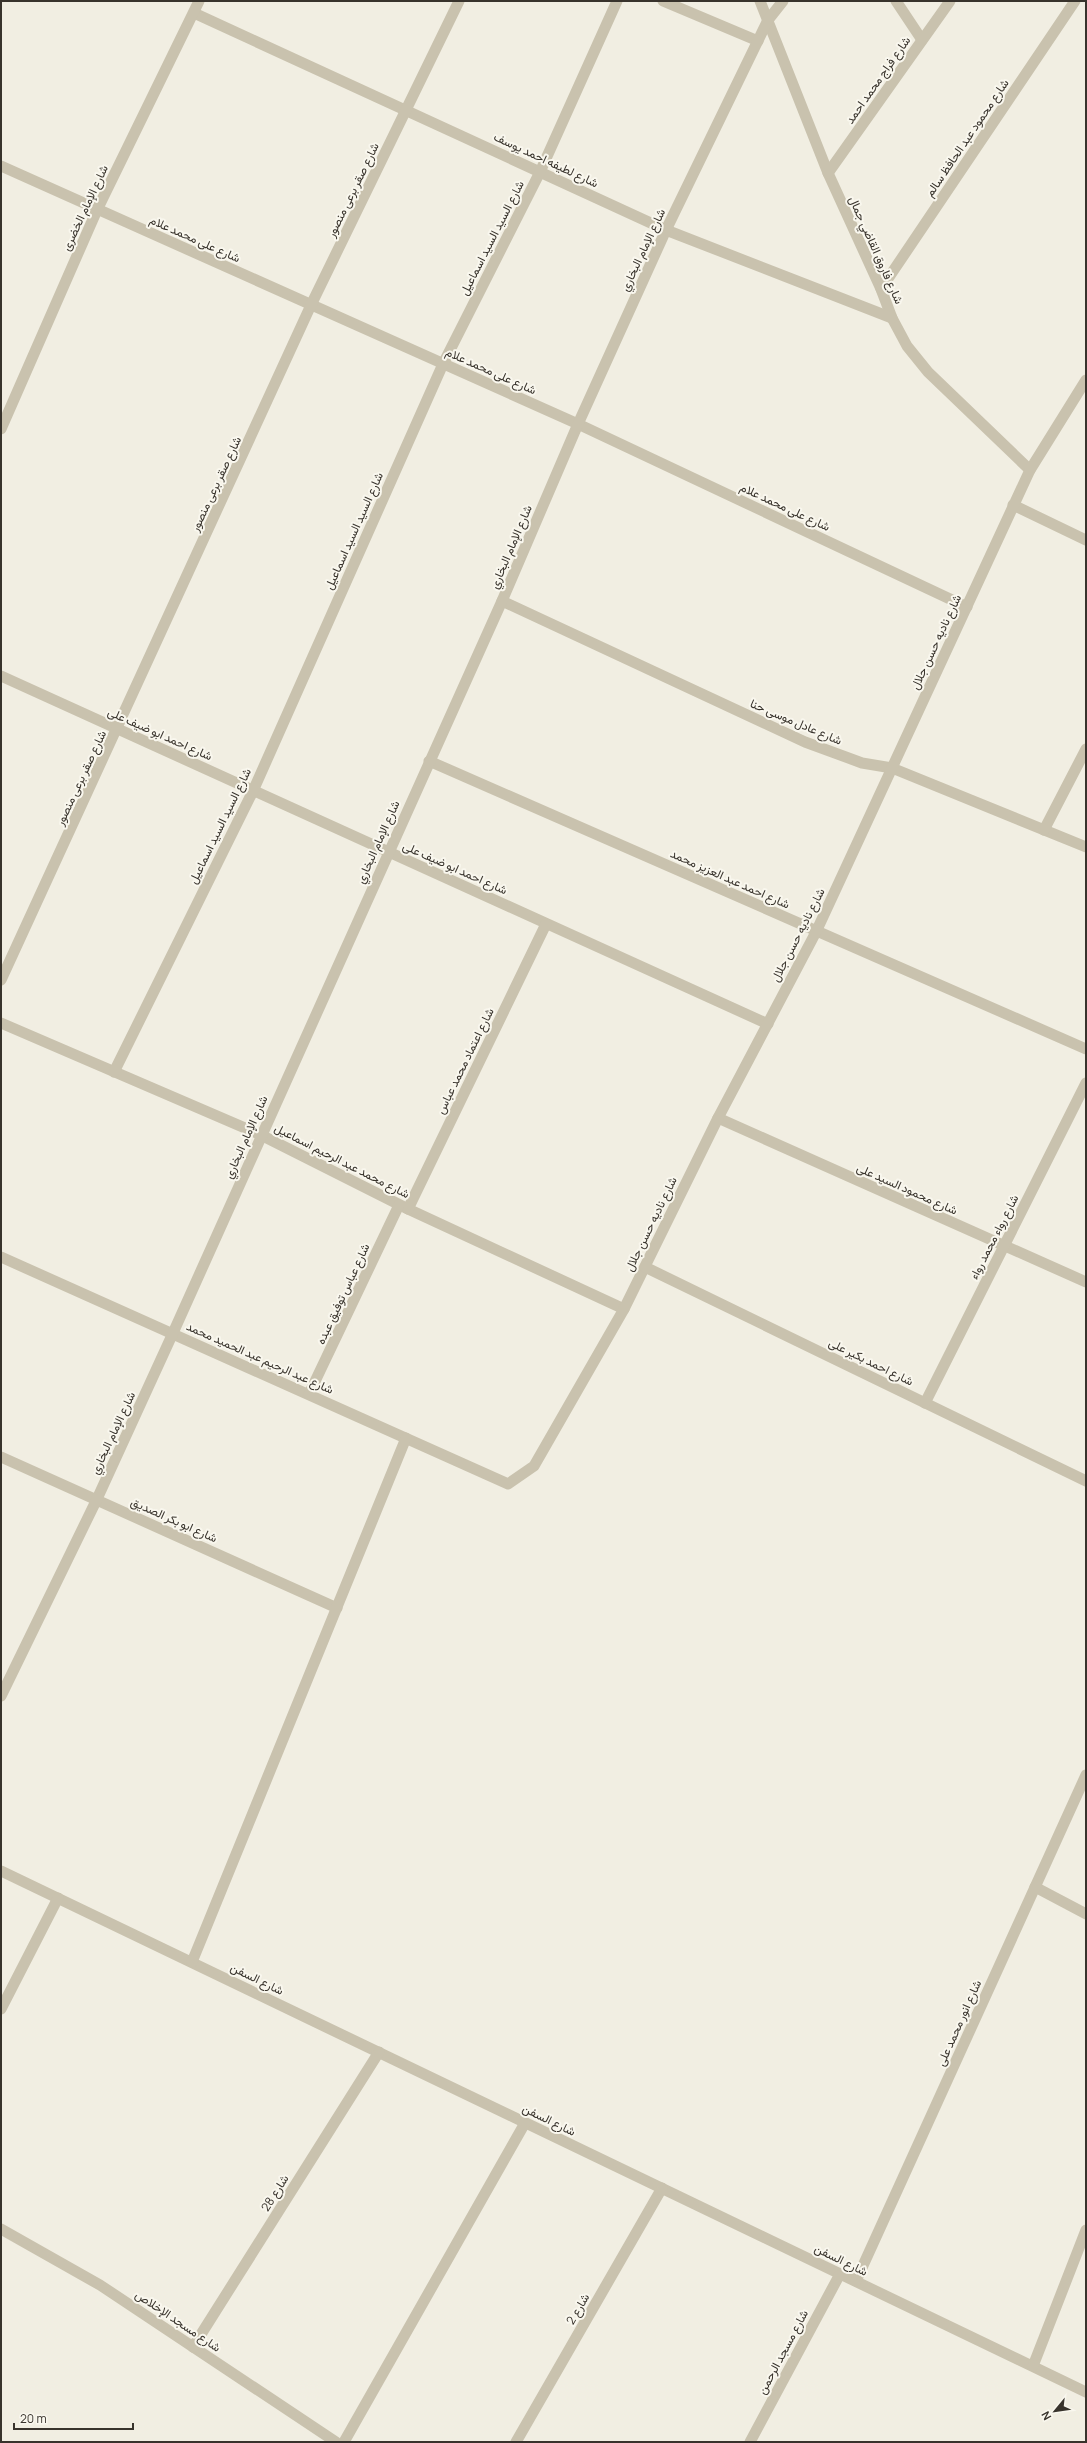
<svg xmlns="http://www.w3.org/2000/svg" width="1087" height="2443" font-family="Manrope,Vazirmatn,sans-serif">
<rect width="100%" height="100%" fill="#f1eee2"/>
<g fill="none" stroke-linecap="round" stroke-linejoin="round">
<g stroke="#c9c2ae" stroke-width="11">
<path d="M 663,1 L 758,41"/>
<path d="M 760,1 L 828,173 L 881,289 L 892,318 L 907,346 L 928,372 L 1030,470"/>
<path d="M 896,1 L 922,40"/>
<path d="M 194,13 L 666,230 L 892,318"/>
<path d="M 1,166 L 578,424 L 967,607"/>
<path d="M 828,173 L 950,1"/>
<path d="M 881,289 L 1075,1"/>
<path d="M 1,429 L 97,210 L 199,1"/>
<path d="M 1013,505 L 1086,540"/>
<path d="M 502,601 L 805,742 L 862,763 L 892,768 L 1086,847"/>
<path d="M 1,676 L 768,1024"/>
<path d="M 429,761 L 1086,1049"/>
<path d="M 1044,830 L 1086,749"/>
<path d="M 1,980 L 311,305 L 459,1"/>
<path d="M 1,1023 L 261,1135 L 408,1209 L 624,1309"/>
<path d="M 114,1072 L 253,791 L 443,364 L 540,172 L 617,1"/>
<path d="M 718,1118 L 1086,1282"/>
<path d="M 408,1209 L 546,924"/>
<path d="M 1,1257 L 508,1484 L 534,1466 L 624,1309 L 718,1118 L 816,932 L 1030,470 L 1086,380"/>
<path d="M 645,1267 L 1086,1481"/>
<path d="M 309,1394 L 399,1205"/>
<path d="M 925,1403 L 1086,1083"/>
<path d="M 1,1457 L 337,1608"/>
<path d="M 1,1696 L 97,1499 L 173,1333 L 502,601 L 578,424 L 666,230 L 768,20 L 783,1"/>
<path d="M 1,1871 L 1086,2392"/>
<path d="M 1035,1887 L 1086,1914"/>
<path d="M 192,1962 L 406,1438"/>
<path d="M 1,2009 L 58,1898"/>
<path d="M 1,2229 L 100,2285 L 336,2442"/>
<path d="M 856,2281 L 1086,1775"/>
<path d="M 193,2347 L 379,2052"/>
<path d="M 1033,2366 L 1086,2230"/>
<path d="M 344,2442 L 525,2123"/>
<path d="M 516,2442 L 662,2188"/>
<path d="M 750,2442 L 840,2274"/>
</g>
</g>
<g text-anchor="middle" stroke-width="4" stroke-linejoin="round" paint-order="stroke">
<g font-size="12" fill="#38332c" stroke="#f9f7ee">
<text transform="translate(878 80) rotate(-55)" y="4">شارع فراج محمد احمد</text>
<text transform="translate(967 138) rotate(-56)" y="4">شارع محمود عبد الحافظ سالم</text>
<text transform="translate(546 160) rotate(25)" y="4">شارع لطيفه احمد يوسف</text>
<text transform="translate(353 190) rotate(-64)" y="4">شارع صقر برعى منصور</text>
<text transform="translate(85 208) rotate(-65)" y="4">شارع الإمام الخضرى</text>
<text transform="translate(492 238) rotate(-63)" y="4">شارع السيد السيد اسماعيل</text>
<text transform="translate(195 239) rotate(24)" y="4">شارع على محمد علام</text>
<text transform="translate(643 250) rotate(-65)" y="4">شارع الإمام البخاري</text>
<text transform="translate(876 250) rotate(66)" y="4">شارع فاروق القاضي جمال</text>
<text transform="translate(491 371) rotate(24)" y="4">شارع على محمد علام</text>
<text transform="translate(216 484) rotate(-65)" y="4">شارع صقر برعى منصور</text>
<text transform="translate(785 507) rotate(25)" y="4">شارع على محمد علام</text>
<text transform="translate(354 531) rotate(-66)" y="4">شارع السيد السيد اسماعيل</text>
<text transform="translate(511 547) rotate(-67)" y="4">شارع الإمام البخاري</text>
<text transform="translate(936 642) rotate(-65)" y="4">شارع ناديه حسن جلال</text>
<text transform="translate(796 722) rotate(23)" y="4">شارع عادل موسى حنا</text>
<text transform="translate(160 734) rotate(24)" y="4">شارع احمد ابو ضيف على</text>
<text transform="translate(81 778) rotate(-65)" y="4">شارع صقر برعى منصور</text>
<text transform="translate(220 826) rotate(-64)" y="4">شارع السيد السيد اسماعيل</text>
<text transform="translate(378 842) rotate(-66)" y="4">شارع الإمام البخاري</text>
<text transform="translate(455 868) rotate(24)" y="4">شارع احمد ابو ضيف على</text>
<text transform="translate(730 879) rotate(24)" y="4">شارع احمد عبد العزيز محمد</text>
<text transform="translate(798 935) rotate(-63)" y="4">شارع ناديه حسن جلال</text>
<text transform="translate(465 1061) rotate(-64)" y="4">شارع اعتماد محمد عباس</text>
<text transform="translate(246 1137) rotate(-66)" y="4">شارع الإمام البخاري</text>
<text transform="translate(342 1161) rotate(27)" y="4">شارع محمد عبد الرحيم اسماعيل</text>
<text transform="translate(907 1189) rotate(24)" y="4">شارع محمود السيد على</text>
<text transform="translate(651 1224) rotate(-64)" y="4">شارع ناديه حسن جلال</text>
<text transform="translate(994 1237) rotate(-63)" y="4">شارع رواء محمد رواء</text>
<text transform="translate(343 1294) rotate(-65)" y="4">شارع عباس توفيق عبده</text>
<text transform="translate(260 1358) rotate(24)" y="4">شارع عبد الرحيم عبد الحميد محمد</text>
<text transform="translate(871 1362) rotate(26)" y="4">شارع احمد بكير على</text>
<text transform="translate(113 1433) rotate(-65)" y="4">شارع الإمام البخاري</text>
<text transform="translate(174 1520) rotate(24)" y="4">شارع ابو بكر الصديق</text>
<text transform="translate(257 1979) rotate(26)" y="4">شارع السفن</text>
<text transform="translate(959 2023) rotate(-66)" y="4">شارع انور محمد على</text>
<text transform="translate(549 2120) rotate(26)" y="4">شارع السفن</text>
<text transform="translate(275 2193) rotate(-58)" y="4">شارع 28</text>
<text transform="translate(841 2260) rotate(26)" y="4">شارع السفن</text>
<text transform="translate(578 2309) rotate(-60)" y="4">شارع 2</text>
<text transform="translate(178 2321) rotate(34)" y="4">شارع مسجد الإخلاص</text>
<text transform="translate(783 2352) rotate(-62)" y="4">شارع مسجد الرحمن</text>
</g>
</g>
<rect width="1087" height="2443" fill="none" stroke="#38332c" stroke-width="4"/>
<g transform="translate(1055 2411) rotate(241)" stroke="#f9f7ee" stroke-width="3" paint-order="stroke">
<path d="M0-3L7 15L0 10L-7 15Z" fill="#38332c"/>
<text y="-6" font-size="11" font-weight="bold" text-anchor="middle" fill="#38332c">N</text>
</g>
<path d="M14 2423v6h119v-6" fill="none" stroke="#38332c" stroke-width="2"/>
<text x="20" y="2423" font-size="12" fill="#38332c" stroke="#f9f7ee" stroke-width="3" paint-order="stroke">20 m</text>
</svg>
